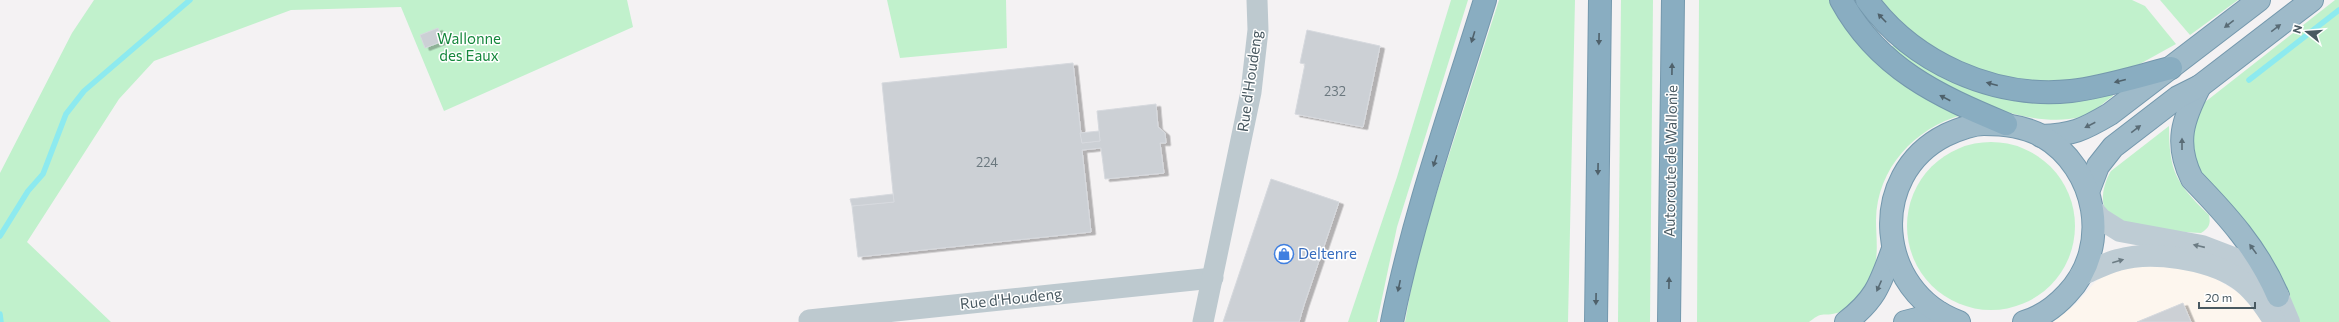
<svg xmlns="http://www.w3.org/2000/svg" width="2339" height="322" font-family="Commissioner,sans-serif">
<defs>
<filter id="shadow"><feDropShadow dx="4.5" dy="2.5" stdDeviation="0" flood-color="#0004"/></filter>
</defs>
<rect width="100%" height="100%" fill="#f4f2f3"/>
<path fill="#fdf6ee" d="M 2139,265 L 2190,269 L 2213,277 L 2239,293 L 2264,322 L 2053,322 L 2076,304 L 2095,282 L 2114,269 Z"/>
<g fill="#c1f1cc">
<path d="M 94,0 L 627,0 L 633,27 L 444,111 L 401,7 L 291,10 L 154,61 L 119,99 L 27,242 L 111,322 L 0,322 L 0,173 L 72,33 Z"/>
<path d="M 887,0 L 1006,0 L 1007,48 L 900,58 Z"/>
<path d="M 1451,0 L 1468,0 L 1397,227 L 1377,322 L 1348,322 L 1397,177 Z"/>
<path d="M 1499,0 L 1575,0 L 1568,322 L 1405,322 L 1418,251 Z"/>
<path d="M 1621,0 L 1653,0 L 1650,322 L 1618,322 Z"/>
<path d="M 1699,0 L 1830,0 L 1962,115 C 1915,128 1877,168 1876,220 C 1876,238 1880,262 1870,279 C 1865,289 1848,310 1837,313 C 1822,317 1824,310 1809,322 L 1697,322 Z"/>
<path d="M 1879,0 L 2132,0 L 2145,6 L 2176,44 L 2138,65 L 2109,74 L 2065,81 L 2024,81 L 1972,69 L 1912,35 Z"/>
<path d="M 2160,0 L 2238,0 L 2190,35 Z"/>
<path d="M 2335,0 L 2339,0 L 2339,322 L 2300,322 L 2201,179 L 2191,159 L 2192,121 L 2200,106 Z"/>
<path d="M 1896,42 L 1960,80 L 2112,91 L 2113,96 C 2103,103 2092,114 2080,117 C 2039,128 1972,104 1937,83 C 1921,74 1905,60 1890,49 Z"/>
<path d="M 2169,126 C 2169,172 2176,183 2209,215 C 2211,224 2209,228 2201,233 C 2180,232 2131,228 2113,218 C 2097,208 2103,184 2111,171 Z"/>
<circle cx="1991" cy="226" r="84"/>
</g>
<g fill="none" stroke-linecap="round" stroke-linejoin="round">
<g stroke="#8deaef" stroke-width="5.5">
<path d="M 2249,80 L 2339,10"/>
<path d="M 0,236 L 28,191 L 43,174 L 66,114 L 84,91 L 190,0"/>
<path d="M 0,314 L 1,322"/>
</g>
</g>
<g fill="#ccd0d5" stroke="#d6d9de" filter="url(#shadow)">
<path d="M 438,28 L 443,41 L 425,48 L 420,35 Z"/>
<path d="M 1307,30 L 1380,46 L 1363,127 L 1295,114 L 1305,64 L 1300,63 Z"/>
<path d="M 1073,63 L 1082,143 L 1100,141 L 1097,111 L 1156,104 L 1158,127 L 1165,133 L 1166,143 L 1160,143 L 1164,173 L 1105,179 L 1101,148 L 1082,150 L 1091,232 L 858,257 L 852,206 L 894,202 L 882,83 Z"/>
<path d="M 1099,131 L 1100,141 L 1082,143 L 1080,133 Z"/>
<path d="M 1271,179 L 1339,202 L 1304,305 L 1299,322 L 1223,322 Z"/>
<path d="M 893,194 L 894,202 L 852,206 L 850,199 Z"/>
<path d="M 2183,303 L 2191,322 L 2137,322 Z"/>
</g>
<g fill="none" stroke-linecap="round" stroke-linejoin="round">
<defs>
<g id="trunk">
<path d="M 2200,86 C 2183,119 2174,143 2192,179 C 2227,215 2258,249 2278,296"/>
<path d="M 2041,136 C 2072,135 2083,130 2110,114 L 2259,0"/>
<path d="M 2088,192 L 2098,166 L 2113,147 L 2178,97 L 2200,86 L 2312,0"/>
<path d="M 1846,322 C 1876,299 1880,284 1893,249"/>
<path d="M 1905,322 L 1940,313"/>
<path d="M 1959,322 C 1876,292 1866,175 1946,135 C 1957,130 1971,124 1984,124 C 2004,124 2024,126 2042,136 C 2097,168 2112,247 2067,294 C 2055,307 2041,317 2024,322"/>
</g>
<g id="motorway">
<path d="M 1841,0 C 1878,68 1938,96 2006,124"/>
<path d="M 1867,0 C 1913,63 1994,99 2071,91 C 2105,87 2138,76 2171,68"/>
<path d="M 1392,322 C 1414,212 1452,107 1485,0"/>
<path d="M 1596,322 L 1600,0"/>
<path d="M 1669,322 L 1673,0"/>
</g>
</defs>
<use href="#trunk" stroke="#7498ad" stroke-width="24"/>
<use href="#motorway" stroke="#7498ad" stroke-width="24"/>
<g stroke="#bdc9cf" stroke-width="21">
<path d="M 809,320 L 1213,278"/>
<path d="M 1203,322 L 1251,92 L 1258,30 L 1257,0"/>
</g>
<g stroke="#beccd4" stroke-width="22">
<path d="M 2093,210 L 2101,219 L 2120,231 L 2202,246 L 2236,259 L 2278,296 L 2289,322"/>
<path d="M 2081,275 C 2093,270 2106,263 2118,260 C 2152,250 2208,259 2237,278 C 2253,288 2265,307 2275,322"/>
</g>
<use href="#trunk" stroke="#9ebac9" stroke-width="22"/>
<use href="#motorway" stroke="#89adc1" stroke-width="22"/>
</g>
<defs><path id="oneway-solid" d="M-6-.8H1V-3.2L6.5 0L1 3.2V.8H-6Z"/></defs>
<g fill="#4f616b">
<use href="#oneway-solid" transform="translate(1882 18) rotate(-134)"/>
<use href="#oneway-solid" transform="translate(1473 37) rotate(107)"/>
<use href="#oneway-solid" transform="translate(1599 39) rotate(91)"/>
<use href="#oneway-solid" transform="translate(1672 69) rotate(-89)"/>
<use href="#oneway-solid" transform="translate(2120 81) rotate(166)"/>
<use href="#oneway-solid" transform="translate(1992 84) rotate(-165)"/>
<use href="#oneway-solid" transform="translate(1945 98) rotate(-153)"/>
<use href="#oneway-solid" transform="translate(1435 161) rotate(108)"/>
<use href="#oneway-solid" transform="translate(1598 169) rotate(91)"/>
<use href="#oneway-solid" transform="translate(1669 283) rotate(-89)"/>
<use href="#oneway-solid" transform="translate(1399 286) rotate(102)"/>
<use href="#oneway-solid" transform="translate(1596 299) rotate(91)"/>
</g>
<g fill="#5a6c76">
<use href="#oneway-solid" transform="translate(2229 24) rotate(142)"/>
<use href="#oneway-solid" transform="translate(2276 28) rotate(-37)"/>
<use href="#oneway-solid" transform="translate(2090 125) rotate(153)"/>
<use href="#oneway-solid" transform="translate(2136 129) rotate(-37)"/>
<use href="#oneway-solid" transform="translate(2182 144) rotate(-90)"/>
<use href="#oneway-solid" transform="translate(2253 249) rotate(-126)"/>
<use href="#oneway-solid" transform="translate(1879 286) rotate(114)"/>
</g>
<g fill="#6c7c84">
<use href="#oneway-solid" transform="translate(2199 246) rotate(-167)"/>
<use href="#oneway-solid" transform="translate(2118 261) rotate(-16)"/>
</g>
<defs>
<symbol id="shop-ring" viewBox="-11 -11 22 22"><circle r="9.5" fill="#fff" stroke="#3f7fe0" stroke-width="1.5"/><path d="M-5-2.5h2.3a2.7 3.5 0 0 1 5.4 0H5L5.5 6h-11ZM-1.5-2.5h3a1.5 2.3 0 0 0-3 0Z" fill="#3f7fe0"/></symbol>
</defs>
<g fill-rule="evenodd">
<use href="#shop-ring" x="1273" y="243" width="22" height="22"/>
</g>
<g text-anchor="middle" stroke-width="3" stroke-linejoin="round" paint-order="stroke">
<g font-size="13" fill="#6a777e">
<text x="1335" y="96">232</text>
<text x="987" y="167">224</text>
</g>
<g font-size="15" fill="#15873c" stroke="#fff">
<text x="469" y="44">Wallonne<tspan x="469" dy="17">des Eaux</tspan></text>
</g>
<g font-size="15" fill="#495961" stroke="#fff">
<text transform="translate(1250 81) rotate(-82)" y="5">Rue d'Houdeng</text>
<text transform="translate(1671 161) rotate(-89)" y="5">Autoroute de Wallonie</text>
<text transform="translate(1011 299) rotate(-6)" y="5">Rue d'Houdeng</text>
</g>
<g font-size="15" fill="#366cbe" stroke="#fff" text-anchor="start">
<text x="1298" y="259">Deltenre</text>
</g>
</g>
<g transform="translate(2307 32) rotate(287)" stroke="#ffffff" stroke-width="3" paint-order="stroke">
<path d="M0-3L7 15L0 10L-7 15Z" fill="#495961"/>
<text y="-6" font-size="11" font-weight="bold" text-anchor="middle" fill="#495961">N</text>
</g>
<path d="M2199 302v6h56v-6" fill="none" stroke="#495961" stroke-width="2"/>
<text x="2205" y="302" font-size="12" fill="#495961" stroke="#ffffff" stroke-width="3" paint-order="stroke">20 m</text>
</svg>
